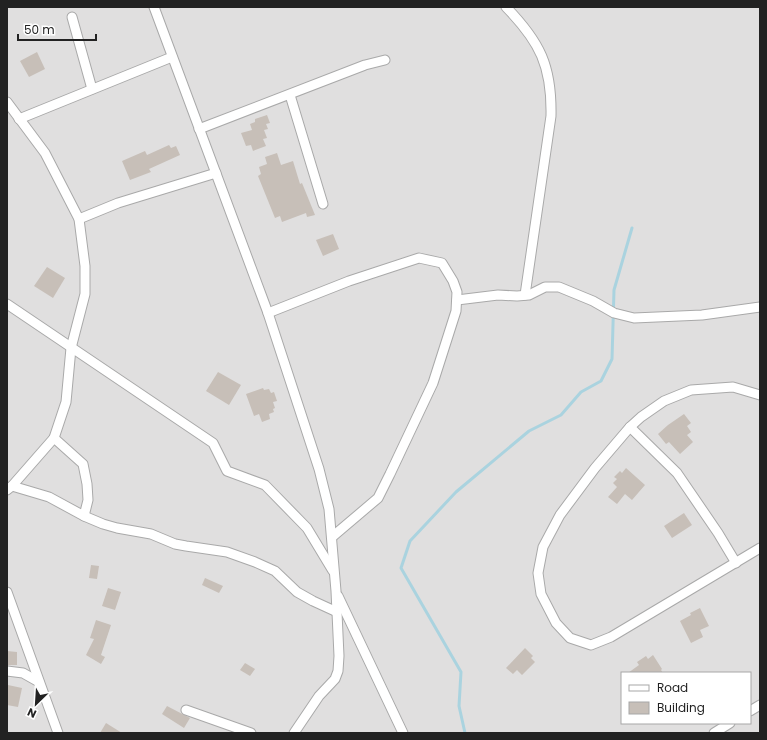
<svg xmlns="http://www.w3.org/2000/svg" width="767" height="740" font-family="Poppins,sans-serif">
<rect width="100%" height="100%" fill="#f2efe9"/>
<path fill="#e0dfdf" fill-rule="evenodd" d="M 7,7 L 760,7 L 760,733 L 7,733 ZM 622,673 L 750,673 L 750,723 L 622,723 Z"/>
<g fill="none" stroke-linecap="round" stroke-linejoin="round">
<path stroke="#aad3df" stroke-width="3" d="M 465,733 L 459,706 L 461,672 L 401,568 L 410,541 L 456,492 L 529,431 L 561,415 L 581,392 L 601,381 L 612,359 L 614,290 L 632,228"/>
</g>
<g fill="#c7bfb8">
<path d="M 37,52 L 45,69 L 29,77 L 20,61 Z"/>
<path d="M 267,115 L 270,123 L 266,124 L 268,129 L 264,130 L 267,138 L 263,139 L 266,146 L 253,151 L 251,145 L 246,146 L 241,133 L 252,130 L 250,124 L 255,122 L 255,119 Z"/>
<path d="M 169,145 L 171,148 L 176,146 L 180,155 L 149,169 L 151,172 L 130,180 L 122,161 L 145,151 L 147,155 Z"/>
<path d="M 277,153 L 281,165 L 293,161 L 300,184 L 302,183 L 315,215 L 307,217 L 306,213 L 282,222 L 280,216 L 275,218 L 258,176 L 261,174 L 259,167 L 267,164 L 265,157 Z"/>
<path d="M 333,234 L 339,249 L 323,256 L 316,240 Z"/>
<path d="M 47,267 L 65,278 L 53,298 L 34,286 Z"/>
<path d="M 218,372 L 241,385 L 229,405 L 206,391 Z"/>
<path d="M 263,388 L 264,390 L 269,389 L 271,393 L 274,392 L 277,401 L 273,402 L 275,408 L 273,409 L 274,412 L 269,414 L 270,419 L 262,422 L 259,414 L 254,416 L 246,394 Z"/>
<path d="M 684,414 L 691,423 L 687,426 L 691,432 L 687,435 L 693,442 L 680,454 L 669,442 L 666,444 L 658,434 L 668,425 Z"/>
<path d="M 626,468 L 645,485 L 632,500 L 625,494 L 617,504 L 608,497 L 617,487 L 613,483 L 617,479 L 614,477 L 620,471 L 622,473 Z"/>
<path d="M 684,513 L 692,525 L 672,538 L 664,526 Z"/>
<path d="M 91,565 L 99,566 L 97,579 L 89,578 Z"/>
<path d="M 205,578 L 223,586 L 219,593 L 202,585 Z"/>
<path d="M 108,588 L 121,592 L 115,610 L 102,606 Z"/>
<path d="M 700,608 L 709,626 L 700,630 L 703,637 L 691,643 L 680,621 L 691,615 L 690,613 Z"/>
<path d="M 96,620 L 111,625 L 101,655 L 105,657 L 101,664 L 86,655 L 94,639 L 90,638 Z"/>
<path d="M 525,648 L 533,656 L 531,658 L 535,662 L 522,675 L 517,670 L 513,674 L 506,668 Z"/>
<path d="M 7,651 L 17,652 L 17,665 L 7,665 Z"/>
<path d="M 653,655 L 662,669 L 661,670 L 663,673 L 628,673 L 639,665 L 637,662 L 646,656 L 648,659 Z"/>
<path d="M 245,663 L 255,669 L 250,676 L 240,670 Z"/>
<path d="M 8,685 L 22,688 L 18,707 L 7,705 Z"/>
<path d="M 167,706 L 190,718 L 184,728 L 162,714 Z"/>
<path d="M 106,723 L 122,733 L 100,733 Z"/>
</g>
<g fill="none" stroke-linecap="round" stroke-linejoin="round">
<defs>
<g id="minor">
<path d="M 154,7 L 268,313 L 319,469 L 329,509 L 336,591 L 339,656 L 338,671 L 335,679 L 319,696 L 294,733"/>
<path d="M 506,7 C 540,42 552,66 551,116 L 525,295"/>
<path d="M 72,17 L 92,89"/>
<path d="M 290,95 L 323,204"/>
<path d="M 7,102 L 45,153 L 79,219 L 85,266 L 85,294 L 71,348 L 66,402 L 54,438 L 83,464 L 87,484 L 88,500 L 84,516"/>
<path d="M 19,119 L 172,57"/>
<path d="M 199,129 L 365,65 L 385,60"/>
<path d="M 79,219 L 118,203 L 216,173"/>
<path d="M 457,300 L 498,295 L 517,296 L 529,295 L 545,287 L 559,287 L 593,301 L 614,313 L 634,318 L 702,315 L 760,307"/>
<path d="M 7,304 L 213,443 L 227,471 L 265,485 L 307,528 L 333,571"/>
<path d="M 268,313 L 349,281 L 419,258 L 442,263 L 453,281 L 457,292 L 456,311 L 433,383 L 390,474 L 378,498 L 332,537"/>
<path d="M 760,395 L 733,387 L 691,390 L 664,401 L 641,417 L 630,427 L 595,468 L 560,515 L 543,547 L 538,573 L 541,594 L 556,623 L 570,638 L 591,645 L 611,637 L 760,548"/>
<path d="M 630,427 L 677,473 L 718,533 L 736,563"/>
<path d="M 12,486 L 54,438"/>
<path d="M 7,490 L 12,486 L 49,497 L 84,516 L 103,524 L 117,528 L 151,534 L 175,544 L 186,546 L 227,552 L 255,562 L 275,571 L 297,592 L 313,601 L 337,612"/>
<path d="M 7,592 L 58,733"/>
<path d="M 338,596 L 403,733"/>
<path d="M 7,671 L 23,673 L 39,682"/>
<path d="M 186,710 L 251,733"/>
<path d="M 750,711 L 760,705"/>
<path d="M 714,733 L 730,723"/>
</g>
</defs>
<use href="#minor" stroke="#a9a9a9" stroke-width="11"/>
<use href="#minor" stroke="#fff" stroke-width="9"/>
</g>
<rect width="767" height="740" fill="none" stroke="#222222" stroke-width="16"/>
<rect x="621" y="672" width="130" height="52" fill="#ffffff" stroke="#a7a7a7"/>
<rect x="629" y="685" width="20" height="6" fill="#ffffff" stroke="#a7a7a7"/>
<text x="657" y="692" font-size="12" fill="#222222">Road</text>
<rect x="629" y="702" width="20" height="12" fill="#c7bfb8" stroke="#a7a7a7"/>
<text x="657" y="712" font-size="12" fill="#222222">Building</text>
<g transform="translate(36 704) rotate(205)" stroke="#ffffff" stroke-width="3" paint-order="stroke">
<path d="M0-3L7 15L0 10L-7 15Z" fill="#222222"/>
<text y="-6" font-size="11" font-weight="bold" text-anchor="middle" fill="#222222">N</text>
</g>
<path d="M18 34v6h78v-6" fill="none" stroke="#222222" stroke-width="2"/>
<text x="24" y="34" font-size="12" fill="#222222" stroke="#ffffff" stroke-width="3" paint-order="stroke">50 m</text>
</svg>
